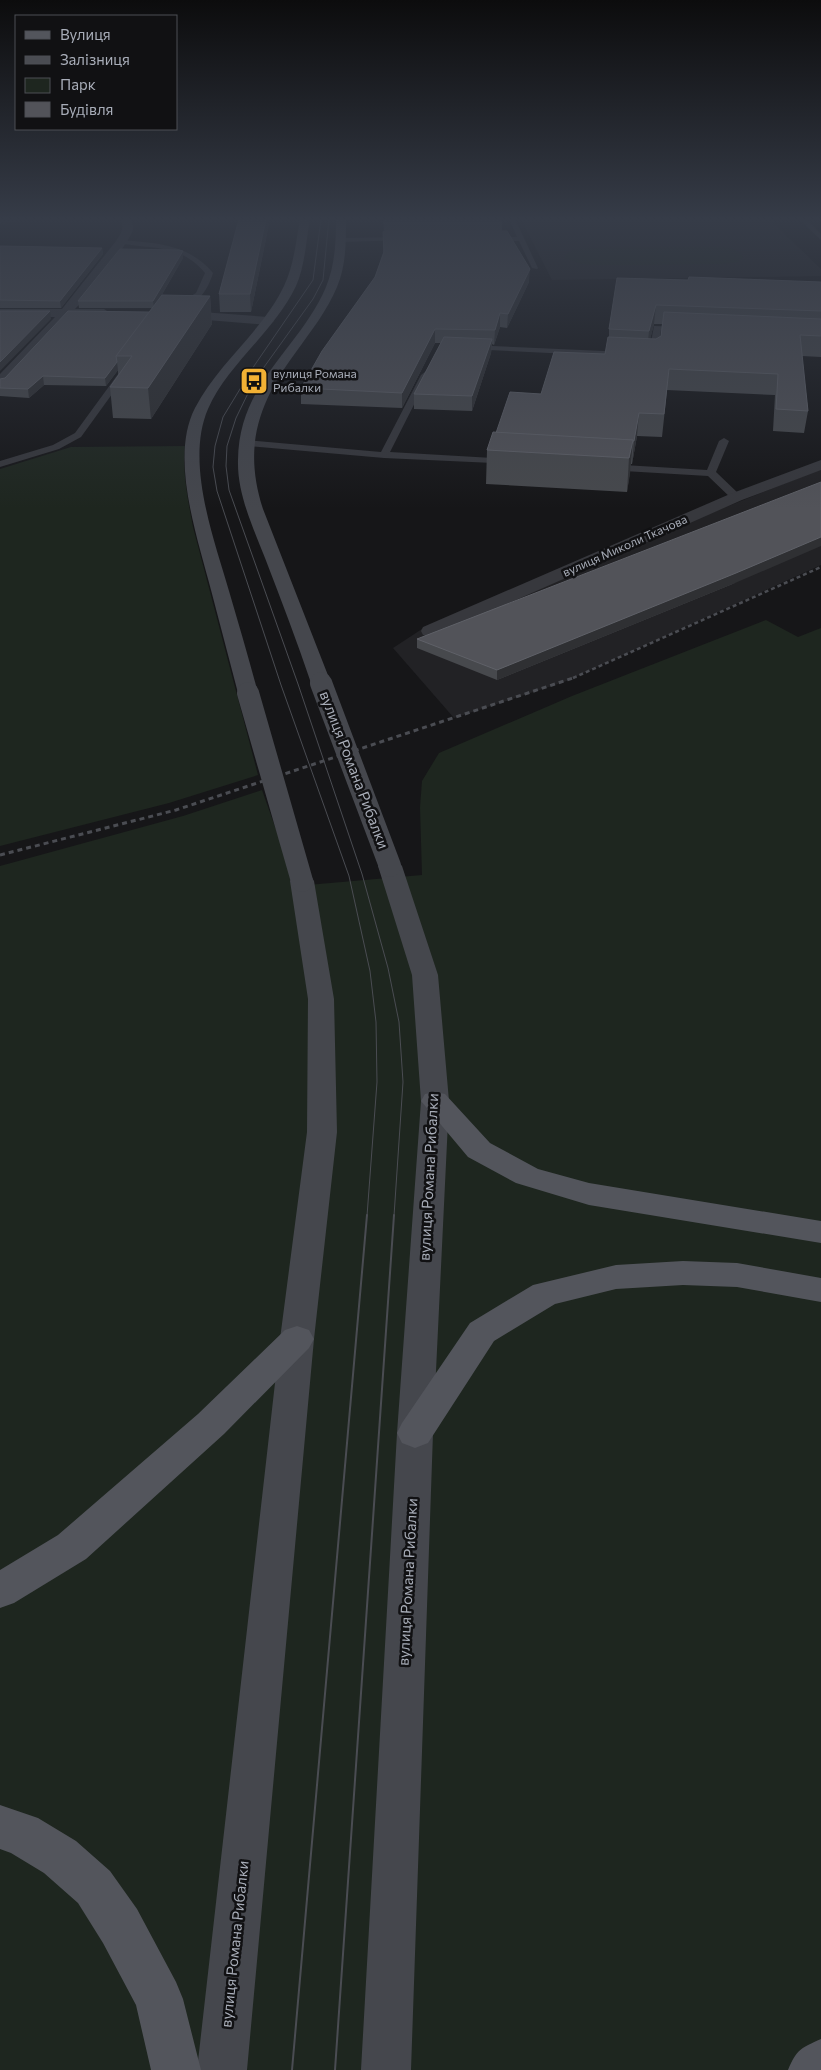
<svg xmlns="http://www.w3.org/2000/svg" width="821" height="2070" font-family="Commissioner,sans-serif">
<rect width="100%" height="100%" fill="#161618"/>
<g fill="#222225">
<path d="M 521,219 L 769,219 L 821,269 L 821,276 L 552,280 Z"/>
<path d="M 821,469 L 821,565 L 564,682 L 454,718 L 393,648 L 425,627 Z"/>
</g>
<g fill="#1e261f">
<path d="M 710,247 C 721,247 737,246 743,257 L 738,262 L 721,264 L 600,265 L 582,264 L 565,258 L 565,255 L 573,250 L 589,248 Z"/>
<path d="M 185,446 C 182,473 188,500 193,527 L 258,775 L 169,803 L 0,846 L 0,469 L 71,447 Z"/>
<path d="M 766,620 L 798,637 L 821,628 L 821,2070 L 0,2070 L 0,866 L 183,816 L 262,790 L 296,886 L 422,875 L 420,807 L 422,781 L 439,753 L 572,696 Z"/>
</g>
<g fill="none" stroke-linecap="round" stroke-linejoin="round">
<g fill="#37383d" fill-rule="evenodd">
<path d="M 509,219 L 515,219 L 538,268 L 537,269 L 532,268 L 519,241 L 488,241 L 485,239 L 488,237 L 517,237 Z"/>
<path d="M 799,219 L 806,219 L 821,234 L 821,240 Z"/>
<path d="M 407,237 L 409,238 L 409,240 L 340,242 L 337,240 L 340,238 Z"/>
<path d="M 121,240 C 156,243 189,244 213,273 C 208,290 195,310 175,309 L 175,305 L 196,293 L 205,273 C 180,243 153,250 119,243 L 119,241 Z"/>
<path d="M 654,326 L 686,327 L 690,329 L 686,331 L 661,330 L 657,356 L 653,358 L 468,349 L 464,347 L 468,345 L 649,353 Z"/>
<path d="M 121,370 L 128,372 L 81,437 L 59,449 L 0,467 L 0,461 L 53,445 L 75,433 Z"/>
<path d="M 425,372 L 429,375 L 390,452 L 511,459 L 514,460 L 514,464 L 384,458 L 247,446 L 242,443 L 247,440 L 381,452 L 421,375 Z"/>
<path d="M 724,438 L 729,441 L 716,472 L 740,495 L 740,499 L 732,499 L 708,476 L 607,470 L 602,467 L 607,464 L 707,470 L 719,441 Z"/>
</g>
<g fill="#37383d" fill-rule="evenodd">
<path d="M 0,219 L 7,219 L 0,224 Z"/>
<path d="M 120,219 L 130,219 C 132,223 134,226 133,230 C 129,243 86,298 75,309 L 104,309 L 110,313 L 108,316 L 69,317 L 5,385 L 0,386 L 0,374 L 55,317 L 0,317 L 0,309 L 62,309 L 116,241 C 121,233 125,228 120,219 Z"/>
<path d="M 174,310 L 268,317 L 274,321 L 268,325 L 170,317 L 168,314 L 170,311 Z"/>
<path d="M 821,460 L 821,470 L 742,500 L 437,635 L 430,637 L 423,635 L 421,631 L 423,627 L 730,494 Z"/>
</g>
<g fill="#45474d" fill-rule="evenodd">
<path d="M 300,219 L 310,219 C 306,241 305,266 296,286 C 274,332 227,365 208,409 C 185,462 214,539 229,591 C 239,625 249,659 258,693 L 255,697 L 248,699 L 241,697 L 238,693 C 229,659 220,624 211,590 C 198,539 169,458 195,408 C 218,363 262,332 284,286 C 294,265 296,241 300,219 Z"/>
<path d="M 336,219 L 346,219 C 346,243 346,266 337,287 C 327,311 311,331 296,352 C 258,403 243,447 263,509 L 331,683 L 328,687 L 321,689 L 314,687 L 311,683 C 297,641 281,600 265,558 C 253,527 237,494 238,460 C 239,382 299,350 326,287 C 335,265 336,242 336,219 Z"/>
<path d="M 390,859 L 398,861 L 402,866 L 438,975 L 449,1101 L 433,1433 L 411,2070 L 361,2070 L 397,1433 L 421,1101 L 412,975 L 378,866 L 382,861 Z"/>
<path d="M 302,874 L 311,876 L 314,881 L 334,999 L 337,1132 L 314,1339 L 247,2070 L 197,2070 L 280,1339 L 307,1132 L 308,999 L 290,881 L 293,876 Z"/>
</g>
<g fill="#53555c" fill-rule="evenodd">
<path d="M 435,1092 L 445,1094 L 490,1143 L 538,1169 L 589,1183 L 821,1221 L 821,1243 L 589,1205 L 516,1183 L 468,1157 L 421,1101 L 425,1094 Z"/>
<path d="M 683,1261 L 737,1263 L 821,1278 L 821,1302 L 737,1287 L 683,1285 L 616,1289 L 555,1304 L 494,1341 L 428,1443 L 415,1448 L 402,1443 L 397,1433 L 402,1423 L 470,1323 L 533,1285 L 616,1265 Z"/>
<path d="M 297,1326 L 309,1330 L 314,1339 L 309,1348 L 224,1434 L 86,1559 L 14,1603 L 0,1608 L 0,1570 L 58,1535 L 198,1414 L 285,1330 Z"/>
<path d="M 0,1805 L 38,1818 L 76,1841 L 110,1871 L 137,1909 L 176,1982 L 183,1999 L 201,2070 L 151,2070 L 136,2005 L 103,1943 L 78,1903 L 44,1873 L 11,1853 L 0,1849 Z"/>
<path d="M 821,2039 L 821,2070 L 788,2070 C 797,2049 801,2048 821,2039 Z"/>
</g>
<g stroke="#4a4c52" stroke-width="1">
<path d="M 321,219 L 313,280 L 254,366 L 223,417 L 215,446 L 213,467 L 217,491 L 281,685 L 349,876 L 370,971 L 376,1022 L 377,1082 L 367,1216"/>
<path d="M 329,219 L 323,280 L 313,299 L 254,381 L 236,418 L 227,446 L 226,466 L 229,490 L 298,684 L 362,874 L 388,968 L 399,1022 L 403,1082 L 394,1216"/>
</g>
<g stroke="#4a4c52" stroke-width="2">
<path d="M 292,2070 L 367,1215"/>
<path d="M 335,2070 L 394,1215"/>
</g>
<path stroke="#4a4c52" stroke-width="2.5" stroke-dasharray="4 3" stroke-linecap="butt" d="M 573,678 L 821,567"/>
<path stroke="#4a4c52" stroke-width="3" stroke-dasharray="5 4" stroke-linecap="butt" d="M 0,855 L 176,810 L 576,677"/>
<g stroke="#45474d" stroke-width="22">
<path d="M 321,683 L 390,866"/>
<path d="M 248,693 L 302,881"/>
</g>
</g>
<g fill="#47494d" fill-rule="evenodd">
<path d="M 239,219 L 270,219 L 251,312 L 220,312 L 219,294 Z"/>
<path d="M 383,219 L 500,219 L 502,224 L 502,231 L 529,282 L 507,328 L 500,327 L 494,345 L 492,344 L 491,353 L 472,411 L 414,409 L 414,394 L 441,343 L 435,343 L 402,408 L 301,404 L 301,388 L 375,277 L 383,253 L 384,232 Z"/>
<path d="M 0,246 L 102,248 L 103,254 L 61,308 L 0,308 Z"/>
<path d="M 183,251 L 183,258 L 160,298 L 210,296 L 212,324 L 151,419 L 113,418 L 110,387 L 118,376 L 118,370 L 106,386 L 44,385 L 29,398 L 0,396 L 0,379 L 5,378 L 149,312 L 152,308 L 79,308 L 78,301 Z"/>
<path d="M 688,280 L 821,282 L 821,357 L 802,356 L 808,411 L 804,433 L 773,431 L 775,395 L 667,390 L 662,437 L 637,436 L 632,464 L 631,464 L 627,492 L 486,484 L 487,450 L 496,433 L 541,394 L 605,354 L 609,338 L 609,329 ZM 654,324 L 662,324 L 661,336 L 656,339 L 650,339 Z"/>
<path d="M 735,583 L 497,680 L 417,648 L 417,639 Z"/>
</g>
<g fill="#2f3033">
<path d="M 2,219 L 29,219 L 3,224 Z"/>
<path d="M 266,219 L 270,219 L 251,312 L 250,294 Z"/>
<path d="M 102,248 L 103,254 L 61,308 L 60,301 Z"/>
<path d="M 183,251 L 183,258 L 154,308 L 153,301 Z"/>
<path d="M 530,269 L 529,282 L 507,328 L 508,314 Z"/>
<path d="M 210,296 L 212,324 L 151,419 L 148,388 Z"/>
<path d="M 656,305 L 654,324 L 647,351 L 649,331 Z"/>
<path d="M 50,311 L 51,319 L 0,371 L 0,362 Z"/>
<path d="M 500,313 L 500,327 L 494,345 L 495,330 Z"/>
<path d="M 435,329 L 435,343 L 402,408 L 402,393 Z"/>
<path d="M 492,339 L 491,353 L 472,411 L 472,396 Z"/>
<path d="M 117,362 L 118,370 L 106,386 L 105,378 Z"/>
<path d="M 43,376 L 44,385 L 29,398 L 28,389 Z"/>
<path d="M 639,413 L 637,436 L 632,464 L 634,441 Z"/>
<path d="M 633,440 L 630,474 L 627,492 L 629,458 Z"/>
<path d="M 821,537 L 821,546 L 735,583 L 497,680 L 497,670 Z"/>
</g>
<g fill="#525359" stroke="#5f6168">
<path d="M 239,219 L 266,219 L 250,294 L 219,294 Z"/>
<path d="M 384,219 L 500,219 L 502,224 L 384,224 Z"/>
<path d="M 385,231 L 507,231 L 530,269 L 508,314 L 500,313 L 495,330 L 435,329 L 402,393 L 301,388 L 322,351 L 375,277 L 384,252 L 383,232 Z"/>
<path d="M 0,246 L 102,248 L 60,301 L 0,300 Z"/>
<path d="M 120,249 L 179,250 L 183,251 L 153,301 L 78,301 Z"/>
<path d="M 689,277 L 821,282 L 821,311 L 656,305 L 649,331 L 609,329 L 617,278 L 688,280 Z"/>
<path d="M 162,295 L 210,296 L 148,388 L 110,387 L 132,356 L 116,356 Z"/>
<path d="M 0,311 L 50,311 L 0,362 Z"/>
<path d="M 68,311 L 149,312 L 116,356 L 117,362 L 105,378 L 43,376 L 28,389 L 0,388 L 0,379 L 5,378 Z"/>
<path d="M 664,312 L 821,319 L 821,336 L 800,335 L 808,411 L 776,409 L 778,374 L 669,369 L 664,414 L 639,413 L 634,441 L 633,441 L 633,440 L 496,433 L 510,392 L 541,394 L 554,352 L 605,354 L 608,337 L 656,339 L 661,336 Z"/>
<path d="M 444,337 L 492,339 L 472,396 L 414,394 Z"/>
<path d="M 493,432 L 633,440 L 629,458 L 487,450 Z"/>
<path d="M 821,482 L 821,537 L 736,573 L 497,670 L 417,639 Z"/>
</g>
<linearGradient id="sky" x2="0" y2="1"><stop stop-color="#0c0c0d"/><stop offset="0.43" stop-color="#363c48"/><stop offset="1" stop-color="#363c48" stop-opacity="0"/></linearGradient>
<rect width="821" height="509" fill="url(#sky)"/>
<defs>
<symbol id="bus-square" viewBox="-11 -11 22 22"><rect x="-9" y="-9" width="18" height="18" rx="4" fill="#f2b134" stroke="#111113"/><path d="M-5-6H5V4H4V6H2V4H-2V6H-4V4H-5ZM-3.5-4V0h7V-4ZM-3.5 1.2v1.5H-2V1.2ZM2 1.2v1.5H3.5V1.2Z" fill="#111"/></symbol>
</defs>
<g fill-rule="evenodd">
<use href="#bus-square" x="238" y="365" width="32" height="32"/>
</g>
<g text-anchor="middle" stroke-width="5" stroke-linejoin="round" paint-order="stroke">
<g font-size="12" fill="#a8adb8" stroke="#111113" text-anchor="start">
<text x="273" y="378">вулиця Романа<tspan x="273" dy="14">Рибалки</tspan></text>
</g>
<g font-size="12" fill="#a8adb8" stroke="#111113">
<text transform="translate(625 546) rotate(-24)" y="4">вулиця Миколи Ткачова</text>
</g>
<g font-size="15" fill="#a8adb8" stroke="#111113">
<text transform="translate(354 770) rotate(69)" y="5">вулиця Романа Рибалки</text>
<text transform="translate(429 1177) rotate(-87)" y="5">вулиця Романа Рибалки</text>
<text transform="translate(408 1582) rotate(-87)" y="5">вулиця Романа Рибалки</text>
<text transform="translate(235 1944) rotate(-84)" y="5">вулиця Романа Рибалки</text>
</g>
</g>
<rect x="15" y="15" width="162" height="115" fill="#111113" stroke="#4d4f55"/>
<rect x="25" y="31" width="25" height="8" fill="#53555c" stroke="#4d4f55"/>
<text x="60" y="40" font-size="15" fill="#a8adb8">Вулиця</text>
<rect x="25" y="56" width="25" height="8" fill="#4a4c52" stroke="#4d4f55"/>
<text x="60" y="65" font-size="15" fill="#a8adb8">Залізниця</text>
<rect x="25" y="78" width="25" height="15" fill="#1e261f" stroke="#4d4f55"/>
<text x="60" y="90" font-size="15" fill="#a8adb8">Парк</text>
<rect x="25" y="102" width="25" height="15" fill="#525359" stroke="#4d4f55"/>
<text x="60" y="115" font-size="15" fill="#a8adb8">Будівля</text>
</svg>
